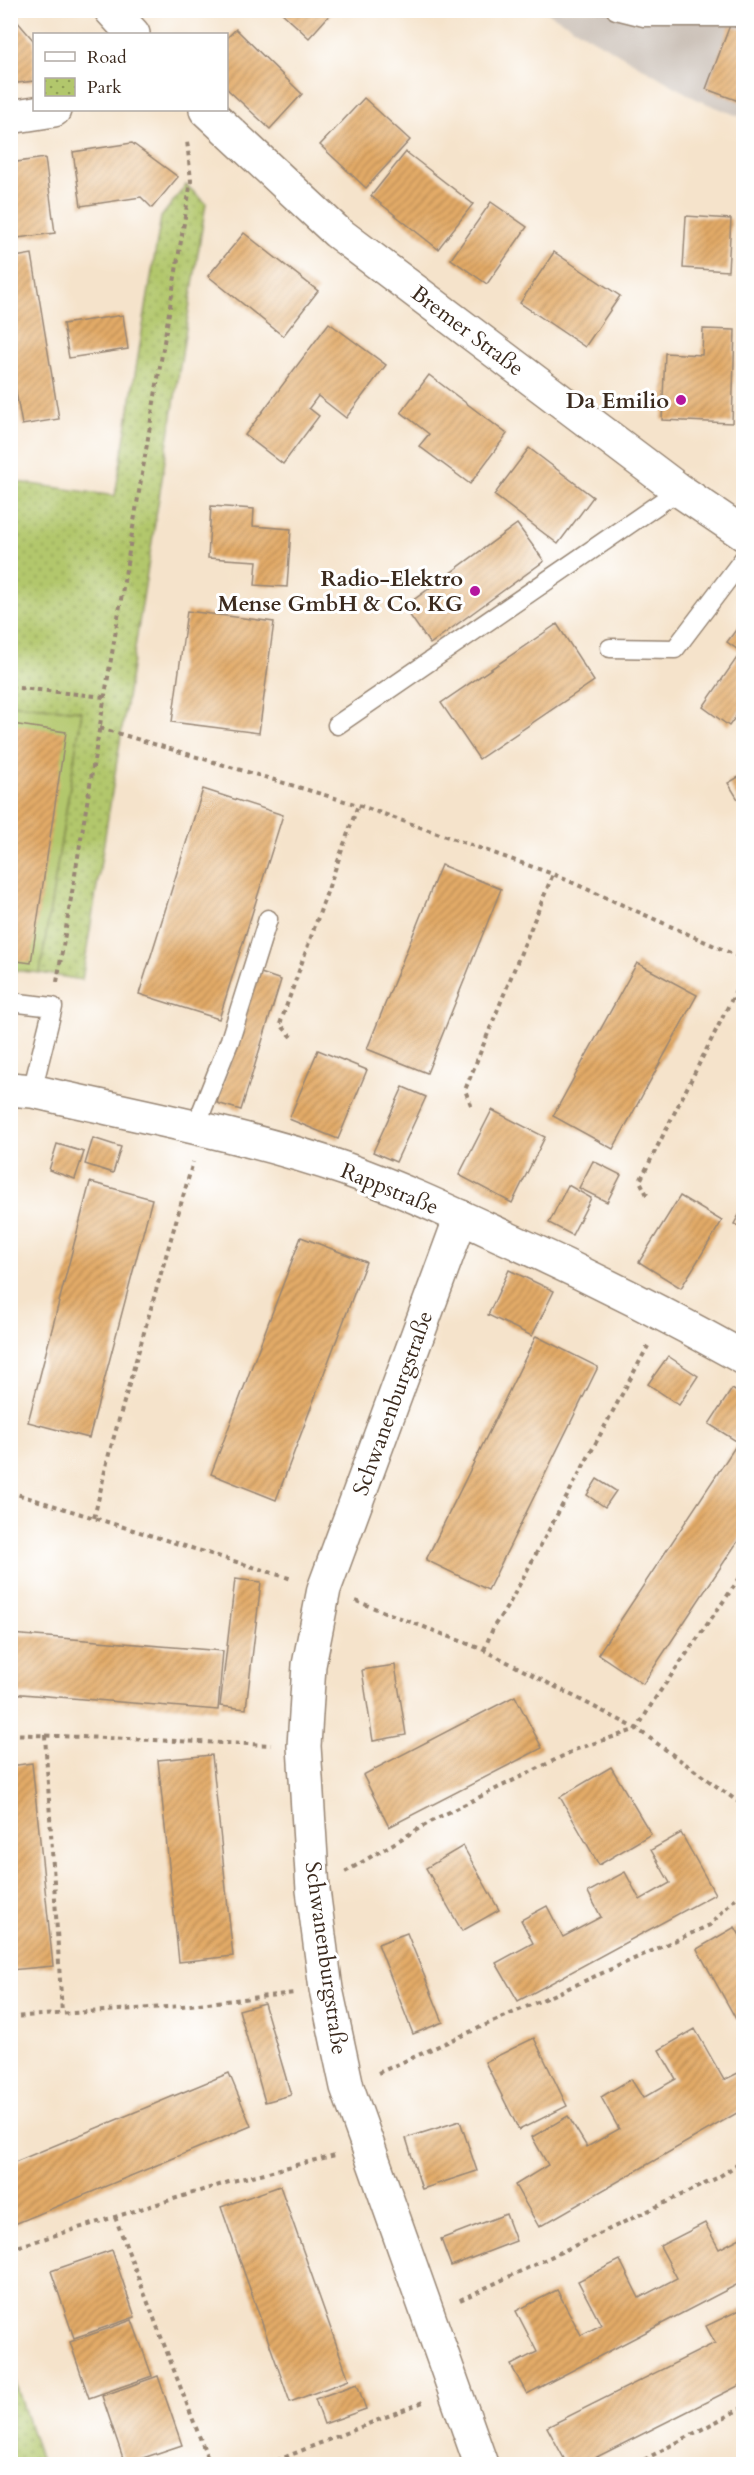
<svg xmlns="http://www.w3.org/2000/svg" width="754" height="2475" font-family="Cardo,serif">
<defs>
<pattern id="park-dots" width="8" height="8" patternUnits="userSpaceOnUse" patternTransform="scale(1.5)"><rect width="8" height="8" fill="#b2c76c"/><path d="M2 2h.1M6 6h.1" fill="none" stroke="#92a258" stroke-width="1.8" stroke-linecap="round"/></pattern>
<pattern id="building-hatch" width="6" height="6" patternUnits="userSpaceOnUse" patternTransform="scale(1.5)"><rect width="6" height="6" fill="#e3ab67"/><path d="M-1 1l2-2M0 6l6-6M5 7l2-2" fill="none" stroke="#b98b54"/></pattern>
</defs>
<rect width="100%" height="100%" fill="#fff"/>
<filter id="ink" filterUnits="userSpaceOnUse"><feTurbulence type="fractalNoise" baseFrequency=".0167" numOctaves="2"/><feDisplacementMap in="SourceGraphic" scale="12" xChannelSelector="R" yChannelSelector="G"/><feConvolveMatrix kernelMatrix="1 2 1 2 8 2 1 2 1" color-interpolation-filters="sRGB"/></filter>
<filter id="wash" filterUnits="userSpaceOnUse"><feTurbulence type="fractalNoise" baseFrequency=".008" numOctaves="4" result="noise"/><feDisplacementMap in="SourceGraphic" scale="24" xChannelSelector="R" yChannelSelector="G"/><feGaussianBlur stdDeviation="1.35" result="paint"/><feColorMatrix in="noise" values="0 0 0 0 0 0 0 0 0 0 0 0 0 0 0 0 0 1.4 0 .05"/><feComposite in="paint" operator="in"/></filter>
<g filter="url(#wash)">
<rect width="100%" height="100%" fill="#f5e3cb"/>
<path fill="#ccc2b9" d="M 545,11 L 743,11 L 743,118 L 698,100 Z"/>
<path fill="#b2c76c" stroke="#767845" stroke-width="1.5" d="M 11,704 L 82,711 L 40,973 L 11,970 Z"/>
<g fill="url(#park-dots)" stroke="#767845" stroke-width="1.5">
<path d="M 186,185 L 206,203 L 82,980 L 40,973 L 82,711 L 11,704 L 11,481 L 115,496 L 161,217 Z"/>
<path d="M 11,2369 L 42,2464 L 11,2464 Z"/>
</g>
<g id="blocks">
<g fill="url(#building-hatch)">
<path d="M 279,10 L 334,10 L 309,38 Z"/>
<path d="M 10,13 L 34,41 L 34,81 L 10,84 Z"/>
<path d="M 730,25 L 744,30 L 744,103 L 706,89 Z"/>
<path d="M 236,29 L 302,94 L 270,129 L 226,88 L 226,39 Z"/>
<path d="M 364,98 L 410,140 L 366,188 L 320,145 Z"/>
<path d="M 132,143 L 178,177 L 152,208 L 141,197 L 81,206 L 73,152 Z"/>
<path d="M 406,152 L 473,204 L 438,249 L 371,196 Z"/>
<path d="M 45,158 L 55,233 L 10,239 L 10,163 Z"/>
<path d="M 491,202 L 527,227 L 487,284 L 451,259 Z"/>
<path d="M 686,216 L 731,219 L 728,271 L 683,268 Z"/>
<path d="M 244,233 L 318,291 L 283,336 L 208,276 Z"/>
<path d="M 554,252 L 620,296 L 585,347 L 520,303 Z"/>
<path d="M 32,254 L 59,419 L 22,425 L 10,359 L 10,258 Z"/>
<path d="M 123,315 L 128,349 L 69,358 L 63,324 Z"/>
<path d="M 329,323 L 386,365 L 346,418 L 318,396 L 309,408 L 319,416 L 283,464 L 245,435 Z"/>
<path d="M 703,329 L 735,330 L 732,423 L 662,420 L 665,353 L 702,355 Z"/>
<path d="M 429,375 L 507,434 L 470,484 L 419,446 L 429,434 L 401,412 Z"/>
<path d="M 529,448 L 593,497 L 558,544 L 494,495 Z"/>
<path d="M 211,506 L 254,509 L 253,526 L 291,529 L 287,587 L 255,585 L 257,561 L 208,558 Z"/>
<path d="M 517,524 L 544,561 L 430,644 L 404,607 Z"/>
<path d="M 187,611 L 274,622 L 259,733 L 172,722 Z"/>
<path d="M 744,619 L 744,705 L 729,726 L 703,707 L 741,652 L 727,642 Z"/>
<path d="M 557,624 L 594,681 L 479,759 L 441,703 Z"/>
<path d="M 12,724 L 66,732 L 31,963 L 10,960 Z"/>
<path d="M 744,774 L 744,809 L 728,783 Z"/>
<path d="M 203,789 L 283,815 L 219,1019 L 139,994 Z"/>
<path d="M 441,865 L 501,889 L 427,1073 L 367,1049 Z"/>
<path d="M 637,963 L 697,995 L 613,1149 L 553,1116 Z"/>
<path d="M 258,972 L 281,980 L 241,1110 L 217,1103 Z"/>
<path d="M 318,1050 L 367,1070 L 338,1139 L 289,1119 Z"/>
<path d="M 403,1087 L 426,1097 L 396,1162 L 373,1152 Z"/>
<path d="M 492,1110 L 545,1137 L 512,1203 L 459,1175 Z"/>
<path d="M 93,1138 L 121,1147 L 113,1173 L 85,1164 Z"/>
<path d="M 57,1144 L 84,1152 L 75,1179 L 49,1170 Z"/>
<path d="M 593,1161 L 621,1175 L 607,1202 L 579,1188 Z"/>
<path d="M 90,1182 L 152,1199 L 89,1438 L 28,1422 Z"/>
<path d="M 568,1185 L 591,1198 L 572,1235 L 549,1223 Z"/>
<path d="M 680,1196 L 722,1221 L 681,1288 L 639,1262 Z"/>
<path d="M 744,1206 L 744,1229 L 734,1224 Z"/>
<path d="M 301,1237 L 366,1262 L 276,1500 L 211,1474 Z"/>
<path d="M 509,1270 L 554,1291 L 532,1336 L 488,1315 Z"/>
<path d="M 536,1336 L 598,1367 L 488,1590 L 426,1560 Z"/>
<path d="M 668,1356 L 698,1376 L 679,1405 L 648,1384 Z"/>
<path d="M 732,1389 L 744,1396 L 744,1446 L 709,1424 Z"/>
<path d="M 737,1444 L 744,1448 L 744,1532 L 643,1684 L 598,1654 Z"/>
<path d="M 597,1479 L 616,1491 L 605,1507 L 587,1495 Z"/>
<path d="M 235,1579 L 261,1582 L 246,1709 L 220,1706 Z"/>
<path d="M 10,1634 L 223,1651 L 218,1710 L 10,1693 Z"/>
<path d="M 395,1665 L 406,1735 L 373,1741 L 362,1670 Z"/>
<path d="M 515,1696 L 542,1748 L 389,1827 L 363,1775 Z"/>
<path d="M 212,1755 L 233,1956 L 179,1962 L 158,1760 Z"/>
<path d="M 32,1763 L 53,1966 L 10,1970 L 10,1766 Z"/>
<path d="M 611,1767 L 651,1834 L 599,1865 L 560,1797 Z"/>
<path d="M 681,1833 L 715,1894 L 518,2001 L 496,1963 L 533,1943 L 521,1920 L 547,1906 L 563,1937 L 601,1917 L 588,1892 L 625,1872 L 640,1900 L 670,1883 L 651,1850 Z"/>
<path d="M 463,1846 L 499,1910 L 462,1931 L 426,1868 Z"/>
<path d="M 735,1927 L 744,1942 L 744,2015 L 736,2019 L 697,1949 Z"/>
<path d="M 407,1933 L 443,2022 L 413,2034 L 378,1944 Z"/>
<path d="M 264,2003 L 291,2095 L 265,2102 L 239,2010 Z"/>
<path d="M 695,2029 L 724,2080 L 744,2070 L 744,2113 L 742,2110 L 539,2227 L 515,2185 L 548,2165 L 532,2137 L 568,2116 L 587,2147 L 619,2129 L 601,2097 L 631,2079 L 643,2098 L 676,2079 L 659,2050 Z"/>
<path d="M 534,2038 L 567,2106 L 519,2130 L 485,2062 Z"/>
<path d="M 229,2073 L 251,2126 L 10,2226 L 10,2164 Z"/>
<path d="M 460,2121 L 477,2171 L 422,2189 L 406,2138 Z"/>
<path d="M 280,2186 L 349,2380 L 290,2402 L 221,2207 Z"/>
<path d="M 506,2214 L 516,2241 L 451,2266 L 441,2239 Z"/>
<path d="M 705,2223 L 719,2249 L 744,2236 L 744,2281 L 527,2394 L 511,2365 L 537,2352 L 516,2311 L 557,2290 L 581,2335 L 601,2325 L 578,2281 L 620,2260 L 639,2298 L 677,2278 L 660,2246 Z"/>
<path d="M 112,2250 L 135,2317 L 74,2338 L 51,2271 Z"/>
<path d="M 744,2308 L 744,2383 L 583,2464 L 567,2464 L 547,2427 L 715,2343 L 706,2326 Z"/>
<path d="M 132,2320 L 152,2376 L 89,2398 L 70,2342 Z"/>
<path d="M 158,2376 L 182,2445 L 125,2464 L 102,2396 Z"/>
<path d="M 357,2384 L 366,2409 L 324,2424 L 315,2399 Z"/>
<path d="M 744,2454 L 744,2464 L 740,2464 L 737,2458 Z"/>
</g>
</g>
</g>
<g filter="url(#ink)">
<use href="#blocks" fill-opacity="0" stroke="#988674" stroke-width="1.5"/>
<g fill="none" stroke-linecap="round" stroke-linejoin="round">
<defs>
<g id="service">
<path d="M 616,10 L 644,17 L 744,17"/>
<path d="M 610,648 L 675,649 L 744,558"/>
<path d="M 337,725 L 679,490"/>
<path d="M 10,1002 L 53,1007 L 32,1091"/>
<path d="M 195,1128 L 230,1040 L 268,919"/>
</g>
<g id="minor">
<path d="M 10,117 L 54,110"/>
<path d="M 10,1089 L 32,1091 C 136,1115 243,1134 345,1169 C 399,1188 452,1213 504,1237 C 586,1274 665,1314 744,1358"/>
<path d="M 461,1217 L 324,1589 L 309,1665 L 304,1746 L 313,1890 L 326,1989 L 347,2087 L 481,2464"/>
</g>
<g id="secondary">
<path d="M 111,10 L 133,34"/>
<path d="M 206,110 L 337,232 L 679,490 L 744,534"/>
</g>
</defs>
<use href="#service" stroke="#988674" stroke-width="21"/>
<use href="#minor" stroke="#988674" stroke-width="36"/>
<use href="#secondary" stroke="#988674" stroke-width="36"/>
<g stroke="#988674" stroke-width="4" stroke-dasharray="4.5 4.5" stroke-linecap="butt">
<path d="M 10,687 L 105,697"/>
<path d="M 100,728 L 358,805 L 553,874 L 744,959"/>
<path d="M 57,982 L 191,181 L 187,140"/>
<path d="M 292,1037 L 280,1024 L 358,805"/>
<path d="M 471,1105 L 465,1090 L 553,874"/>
<path d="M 647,1195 L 640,1181 L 744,975"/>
<path d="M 10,1492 L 292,1579"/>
<path d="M 94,1518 L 109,1454 L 193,1162"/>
<path d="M 356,1601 L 484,1650 L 637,1729 L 744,1806"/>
<path d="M 484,1650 L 494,1626 L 509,1604 L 648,1346"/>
<path d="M 10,1734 L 271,1745"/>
<path d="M 45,1735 L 62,2013"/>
<path d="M 345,1872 L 437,1818 L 577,1749 L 637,1729 L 654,1700 L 744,1572"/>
<path d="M 10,2017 L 182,2006 L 294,1993"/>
<path d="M 378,2073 L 710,1925 L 744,1889"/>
<path d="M 115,2217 L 210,2464"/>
<path d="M 10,2249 L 229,2182 L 335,2155"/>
<path d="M 460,2300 L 717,2178 L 744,2160"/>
<path d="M 268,2464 L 423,2402"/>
<path d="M 636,2464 L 744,2407"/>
</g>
<use href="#service" stroke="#fff" stroke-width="18"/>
<use href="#minor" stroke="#fff" stroke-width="33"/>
<use href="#secondary" stroke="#fff" stroke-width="33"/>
</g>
</g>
<g fill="#b5179e" stroke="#fff" stroke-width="2">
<circle cx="681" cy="400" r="6"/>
<circle cx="475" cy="591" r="6"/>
</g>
<g text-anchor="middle" stroke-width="6" stroke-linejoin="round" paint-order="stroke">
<g font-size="22" fill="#3b2a1e" stroke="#fff">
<text transform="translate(468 330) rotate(37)" y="8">Bremer Straße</text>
<text transform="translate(390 1188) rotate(22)" y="8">Rappstraße</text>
<text transform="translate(392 1403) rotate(-70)" y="8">Schwanenburgstraße</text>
<text transform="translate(327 1958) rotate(82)" y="8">Schwanenburgstraße</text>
</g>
<g font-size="22" font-weight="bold" fill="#3b2a1e" stroke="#fff" text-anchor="end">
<text x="669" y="408">Da Emilio</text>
<text x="463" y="586">Radio-Elektro<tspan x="463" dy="25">Mense GmbH &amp; Co. KG</tspan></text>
</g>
</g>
<rect width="754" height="2475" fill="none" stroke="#fff" stroke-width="36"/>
<rect x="33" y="33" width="195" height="78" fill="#ffffff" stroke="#b1aaa5" stroke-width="1.5"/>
<rect x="45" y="52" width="30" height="9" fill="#ffffff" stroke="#b1aaa5" stroke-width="1.5"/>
<text x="87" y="63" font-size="18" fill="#3b2a1e">Road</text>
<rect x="45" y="78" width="30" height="18" fill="url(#park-dots)" stroke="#b1aaa5" stroke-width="1.5"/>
<text x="87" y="93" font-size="18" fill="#3b2a1e">Park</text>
</svg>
